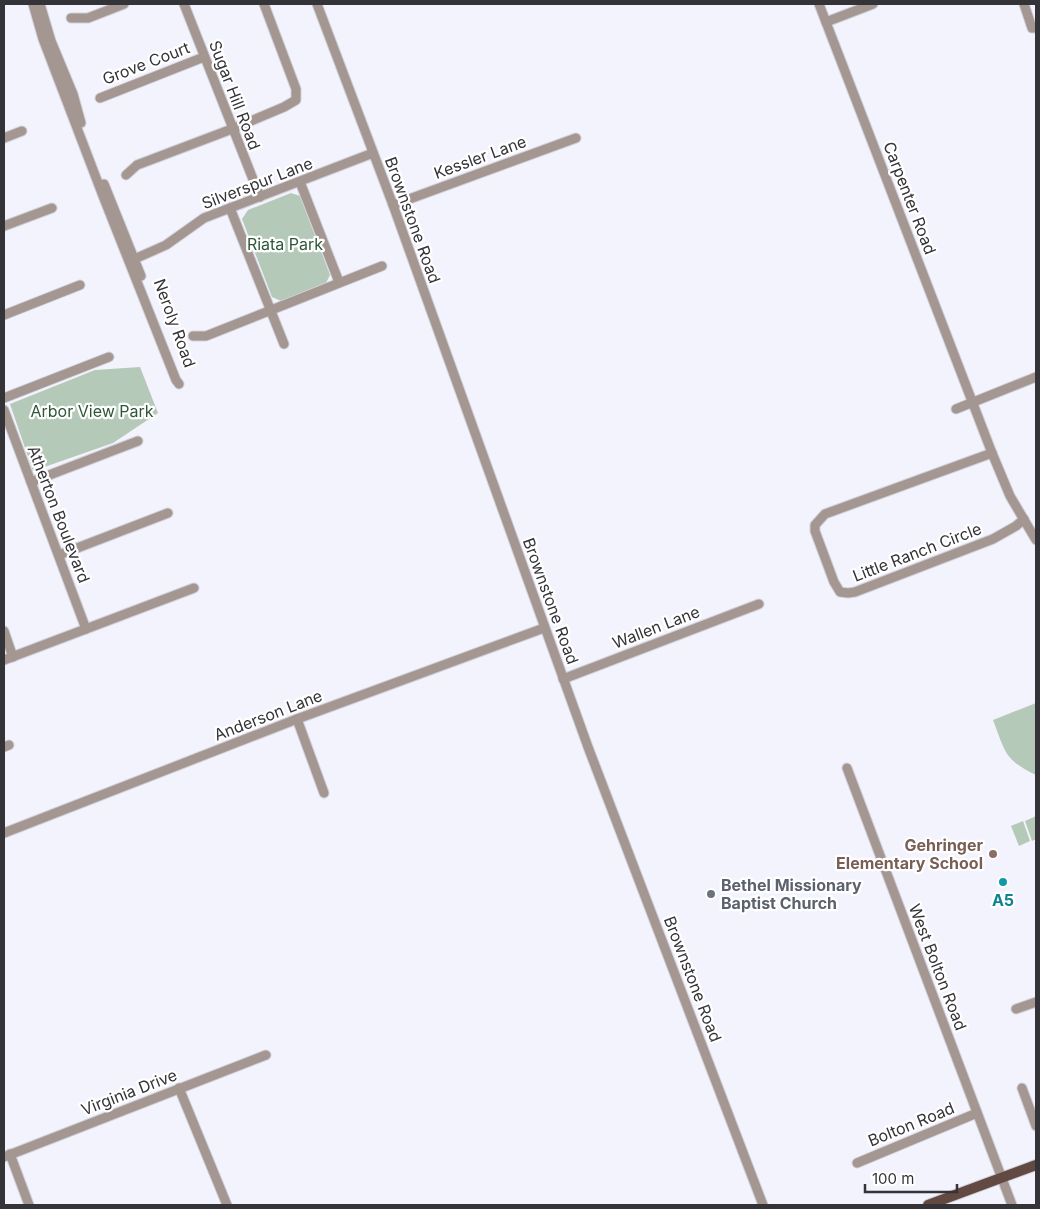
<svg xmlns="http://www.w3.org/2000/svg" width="1040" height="1209" font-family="Inter,sans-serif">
<rect width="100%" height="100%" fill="#f3f3fe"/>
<g fill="#b4c9b7">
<path d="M 291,193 L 300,196 L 330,275 L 326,283 L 281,301 L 272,297 L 242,219 L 248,210 Z"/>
<path d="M 140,367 L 158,413 L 113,443 L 33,471 L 10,404 L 95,370 Z"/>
<path d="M 1036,703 L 1036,775 C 1004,760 1005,751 993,720 Z"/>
<path d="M 1036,816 L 1036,839 L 1032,841 L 1025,821 Z"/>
<path d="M 1023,821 L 1030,841 L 1019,846 L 1011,826 Z"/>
</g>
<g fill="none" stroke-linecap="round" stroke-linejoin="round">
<defs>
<g id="minor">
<path d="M 33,4 L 43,39 L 103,196 L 176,380 L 179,384"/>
<path d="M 40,4 L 51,41 L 73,94 L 81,123"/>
<path d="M 184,4 L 260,197"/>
<path d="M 317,4 L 393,205 L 588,747 L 763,1205"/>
<path d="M 819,4 L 992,453 L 1010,496 L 1036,540"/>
<path d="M 1024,4 L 1032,28 L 1036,28"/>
<path d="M 71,18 L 88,18 L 124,4"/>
<path d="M 826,22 L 873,4"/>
<path d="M 100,98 L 204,57"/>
<path d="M 4,138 L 22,131"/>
<path d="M 126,175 L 137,165 L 232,129 L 284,107 L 296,100 L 296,89 L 264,4"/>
<path d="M 300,182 L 339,282"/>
<path d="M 104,184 L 141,276"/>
<path d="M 393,205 L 576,138"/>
<path d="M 230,208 L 284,344"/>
<path d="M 4,226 L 52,208"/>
<path d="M 130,261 L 166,245 L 204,218 L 373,153"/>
<path d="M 4,315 L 80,285"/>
<path d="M 193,336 L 206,336 L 382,266"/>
<path d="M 4,398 L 109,357"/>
<path d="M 956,409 L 1036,377"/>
<path d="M 4,410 L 86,629"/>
<path d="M 992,453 L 825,514 L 815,525 L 815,531 L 834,582 L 840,592 L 848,593 L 855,592 L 993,539 L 1016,526 L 1024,519"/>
<path d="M 31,482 L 138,441"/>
<path d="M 59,555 L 168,513"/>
<path d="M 4,631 L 13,657"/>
<path d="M 4,660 L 194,588"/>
<path d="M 563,679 L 759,604"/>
<path d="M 297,719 L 324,793"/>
<path d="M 4,747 L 9,745"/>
<path d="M 847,768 L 1012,1205"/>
<path d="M 4,833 L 297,719 L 544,628"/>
<path d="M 1016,1009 L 1036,1002"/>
<path d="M 179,1088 L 227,1205"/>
<path d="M 1022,1088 L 1036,1126"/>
<path d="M 10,1154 L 29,1205"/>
<path d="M 4,1157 L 266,1055"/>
<path d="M 857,1163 L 977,1113"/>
</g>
<path id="major" d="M 928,1205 L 1036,1165"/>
</defs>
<use href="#minor" stroke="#d1d0da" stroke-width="11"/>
<use href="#major" stroke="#d1d0da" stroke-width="12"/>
<use href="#minor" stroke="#a49691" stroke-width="9"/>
<use href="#major" stroke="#624a42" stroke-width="10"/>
</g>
<circle fill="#8d6e63" stroke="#fff" stroke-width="2" cx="993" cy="854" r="5"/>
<circle fill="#0f9aa8" stroke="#fff" stroke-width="2" cx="1003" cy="882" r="5"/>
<circle fill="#6b7280" stroke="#fff" stroke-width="2" cx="711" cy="894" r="5"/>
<g text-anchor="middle" stroke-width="4.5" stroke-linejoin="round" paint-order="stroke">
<g font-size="16" fill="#343338" stroke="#fff">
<text transform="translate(146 63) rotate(-21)" y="6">Grove Court</text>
<text transform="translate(235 95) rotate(69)" y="6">Sugar Hill Road</text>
<text transform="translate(480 157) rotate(-20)" y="6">Kessler Lane</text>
<text transform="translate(257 183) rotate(-21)" y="6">Silverspur Lane</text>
<text transform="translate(910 198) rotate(69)" y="6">Carpenter Road</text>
<text transform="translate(413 220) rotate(70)" y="6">Brownstone Road</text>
<text transform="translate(175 323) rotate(70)" y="6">Neroly Road</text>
<text transform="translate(59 514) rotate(69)" y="6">Atherton Boulevard</text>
<text transform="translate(917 552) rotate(-21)" y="6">Little Ranch Circle</text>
<text transform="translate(551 601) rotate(70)" y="6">Brownstone Road</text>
<text transform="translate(656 627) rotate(-21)" y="6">Wallen Lane</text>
<text transform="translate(268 715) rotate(-21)" y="6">Anderson Lane</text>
<text transform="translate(938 967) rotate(69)" y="6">West Bolton Road</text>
<text transform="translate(693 979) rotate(69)" y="6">Brownstone Road</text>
<text transform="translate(129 1092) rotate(-21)" y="6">Virginia Drive</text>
<text transform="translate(911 1124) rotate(-22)" y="6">Bolton Road</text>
</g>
<g font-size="16" fill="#2d5736" stroke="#fff">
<text x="285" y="250">Riata Park</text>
<text x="92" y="417">Arbor View Park</text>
</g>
<g font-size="16" font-weight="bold" fill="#785e54" stroke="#fff" text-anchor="end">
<text x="983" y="851">Gehringer<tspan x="983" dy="18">Elementary School</tspan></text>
</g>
<g font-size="16" font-weight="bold" fill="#5b616d" stroke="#fff" text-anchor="start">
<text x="721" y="891">Bethel Missionary<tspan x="721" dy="18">Baptist Church</tspan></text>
</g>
<g font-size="16" font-weight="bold" fill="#0d838f" stroke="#fff">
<text x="1003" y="906">A5</text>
</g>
</g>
<rect width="1040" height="1209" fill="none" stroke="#343338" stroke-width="10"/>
<path d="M865 1184v8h92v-8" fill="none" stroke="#343338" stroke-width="2.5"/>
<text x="872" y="1184" font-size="15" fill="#343338" stroke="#ffffff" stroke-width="4" paint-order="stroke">100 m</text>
</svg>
